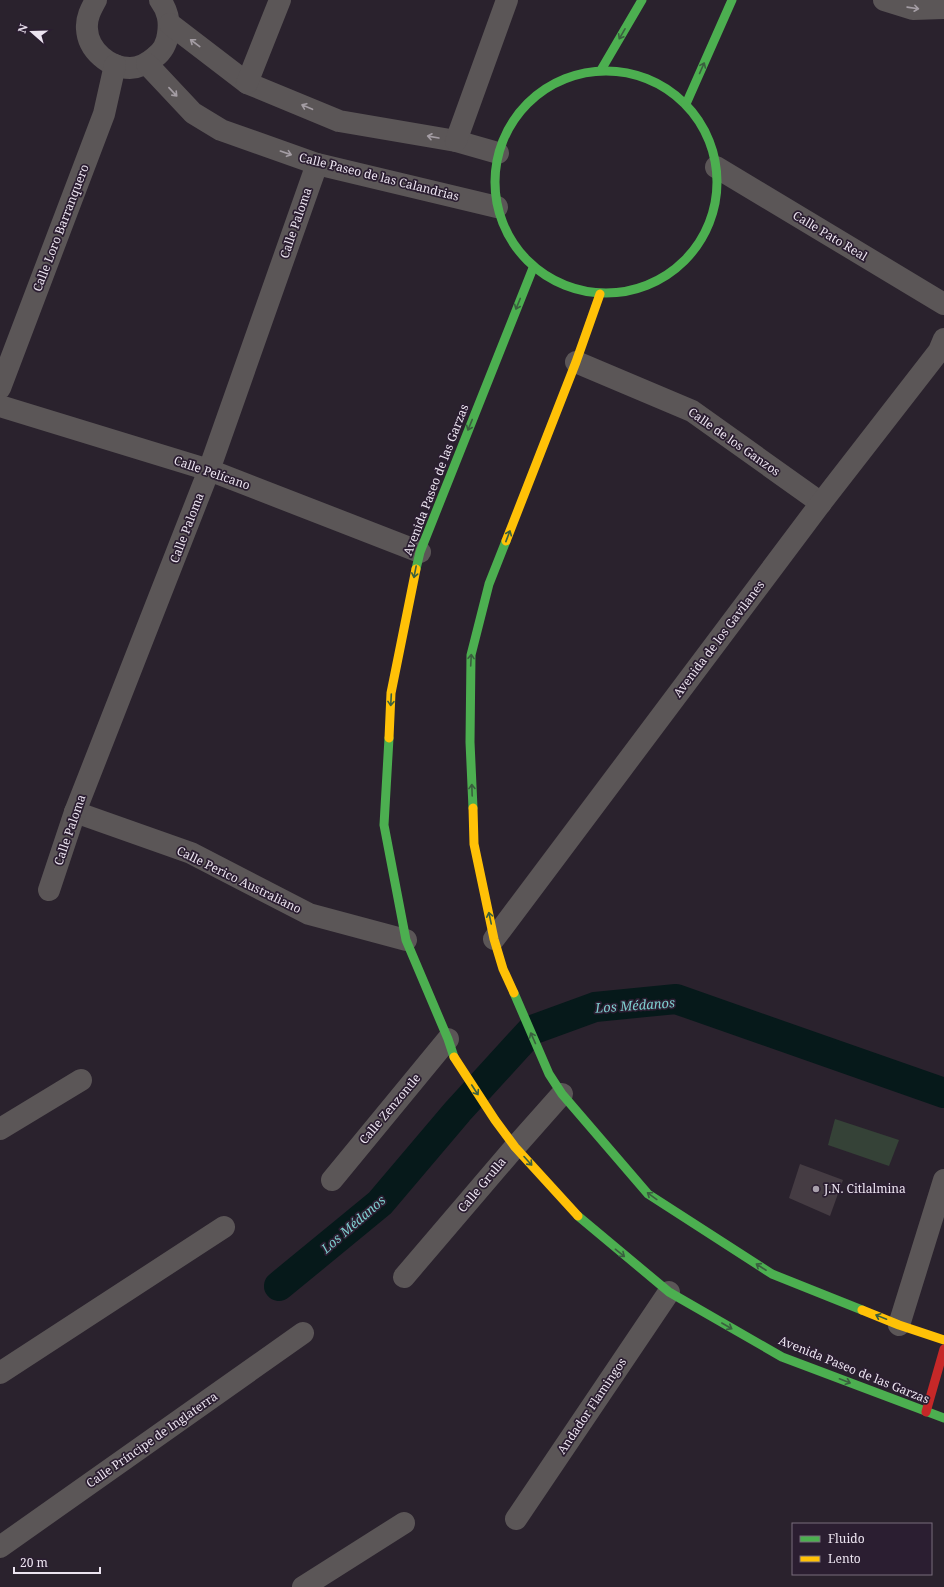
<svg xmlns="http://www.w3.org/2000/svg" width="944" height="1587" font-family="'Noto Serif',serif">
<rect width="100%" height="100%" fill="#2a222d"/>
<path fill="#354237" d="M 835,1119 L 899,1140 L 889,1166 L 828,1145 Z"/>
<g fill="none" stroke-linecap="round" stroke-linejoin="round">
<path stroke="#06191a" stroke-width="30" d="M 279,1286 L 380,1203 L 458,1111 L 532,1030 L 595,1007 L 676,999 L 944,1093"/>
</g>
<path fill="#453c43" d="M 800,1164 L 843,1180 L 830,1216 L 789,1198 Z"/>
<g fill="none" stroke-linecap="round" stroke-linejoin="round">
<g stroke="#5b5657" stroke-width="22">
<path d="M 96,0 C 91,9 86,18 87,29 C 88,50 109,68 130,68 C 140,68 148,63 155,57 C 162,52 167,43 168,34 C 170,21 168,11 160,0"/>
<path d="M 884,0 L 913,9 L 944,8"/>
<path d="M 170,24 L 247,83 L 339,121 L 456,141 L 498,153"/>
<path d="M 147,64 L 193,113 L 221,130 L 317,164 L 497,207"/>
<path d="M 247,83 L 280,0"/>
<path d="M 456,141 L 507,0"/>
<path d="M 716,167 L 944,304"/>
<path d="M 576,362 L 692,411 L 821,503"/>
<path d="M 0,388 L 104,114 L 115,65"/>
<path d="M 0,406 L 209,470 L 420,552"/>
<path d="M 75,812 L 191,853 L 309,914 L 406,940"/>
<path d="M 49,890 L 75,812 L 209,470 L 317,164"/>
<path d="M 494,939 L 821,503 L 939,351 L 944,339"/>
<path d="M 0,1129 L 81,1080"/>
<path d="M 332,1180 L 448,1039"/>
<path d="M 404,1277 L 515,1147 L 562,1094"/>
<path d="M 899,1325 L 944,1180"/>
<path d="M 0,1373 L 224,1227"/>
<path d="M 516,1519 L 669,1292"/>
<path d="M 0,1547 L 303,1333"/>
<path d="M 303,1587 L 404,1523"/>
</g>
<g stroke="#4caf50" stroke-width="9">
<path d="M 601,70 L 642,0"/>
<circle cx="606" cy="182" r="111"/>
<path d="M 686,104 L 732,0"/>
<path d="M 416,569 L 420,552 L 533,268"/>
<path d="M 389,738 L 384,825 L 406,940 L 448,1039 L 454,1057"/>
<path d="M 473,808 L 470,742 L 471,655 L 489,584 L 506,541"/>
<path d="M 514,993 L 549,1074 L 562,1094 L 648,1194 L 772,1274 L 862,1310"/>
<path d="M 578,1216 L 669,1292 L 782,1357 L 944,1418"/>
</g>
<g stroke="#ffc107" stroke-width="9">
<path d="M 506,541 L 576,362 L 600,294"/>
<path d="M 389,738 L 391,693 L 416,569"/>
<path d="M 473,808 L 474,844 L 494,939 L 503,969 L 514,993"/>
<path d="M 454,1057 L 495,1120 L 515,1147 L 578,1216"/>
<path d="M 862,1310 L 899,1325 L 944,1340"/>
</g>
<path stroke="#c62828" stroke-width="9" d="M 926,1412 L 944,1349"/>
</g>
<defs><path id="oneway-shaft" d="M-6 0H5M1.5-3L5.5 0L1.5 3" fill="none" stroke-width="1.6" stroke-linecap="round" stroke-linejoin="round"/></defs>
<g stroke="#a49da4">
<use href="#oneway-shaft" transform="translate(913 8) rotate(8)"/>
<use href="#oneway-shaft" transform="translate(195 43) rotate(-143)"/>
<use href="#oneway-shaft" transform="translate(173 92) rotate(47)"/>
<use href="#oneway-shaft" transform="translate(307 107) rotate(-157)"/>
<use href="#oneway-shaft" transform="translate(433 137) rotate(-170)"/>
<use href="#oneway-shaft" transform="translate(286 153) rotate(19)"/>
</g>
<g stroke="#3a5f3f">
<use href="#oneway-shaft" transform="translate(622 34) rotate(120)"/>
<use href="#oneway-shaft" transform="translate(702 68) rotate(-66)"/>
<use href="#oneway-shaft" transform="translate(518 304) rotate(112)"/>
<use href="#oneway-shaft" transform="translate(470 425) rotate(112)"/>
<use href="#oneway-shaft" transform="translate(508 536) rotate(-69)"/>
<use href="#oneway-shaft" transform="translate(415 572) rotate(101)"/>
<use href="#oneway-shaft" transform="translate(471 660) rotate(-87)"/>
<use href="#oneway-shaft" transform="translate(391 700) rotate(93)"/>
<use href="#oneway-shaft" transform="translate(472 790) rotate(-92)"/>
<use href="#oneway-shaft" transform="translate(490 918) rotate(-102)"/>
<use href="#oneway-shaft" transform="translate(533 1038) rotate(-114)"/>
<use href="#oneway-shaft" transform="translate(475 1090) rotate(57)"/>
<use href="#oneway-shaft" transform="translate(528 1161) rotate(48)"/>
<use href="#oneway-shaft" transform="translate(652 1196) rotate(-144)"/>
<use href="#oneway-shaft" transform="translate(620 1253) rotate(39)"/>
<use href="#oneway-shaft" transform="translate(761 1267) rotate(-147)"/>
<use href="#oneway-shaft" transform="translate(881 1317) rotate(-158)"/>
<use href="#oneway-shaft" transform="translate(727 1326) rotate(30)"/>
<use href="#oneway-shaft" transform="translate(845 1381) rotate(21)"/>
</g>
<circle fill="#a8a0ac" stroke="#2b1e31" stroke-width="1.5" cx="816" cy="1189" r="4"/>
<g text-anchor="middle" stroke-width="3.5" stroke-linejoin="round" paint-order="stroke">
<g font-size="12" fill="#ece4f0" stroke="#2b1e31">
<text transform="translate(379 177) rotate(14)" y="4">Calle Paseo de las Calandrias</text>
<text transform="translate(296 223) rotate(-71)" y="4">Calle Paloma</text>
<text transform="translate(61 228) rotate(-69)" y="4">Calle Loro Barranquero</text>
<text transform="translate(830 236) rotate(31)" y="4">Calle Pato Real</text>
<text transform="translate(734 442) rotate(35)" y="4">Calle de los Ganzos</text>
<text transform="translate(212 473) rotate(19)" y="4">Calle Pelícano</text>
<text transform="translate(436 480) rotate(-69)" y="4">Avenida Paseo de las Garzas</text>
<text transform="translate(187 528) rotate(-69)" y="4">Calle Paloma</text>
<text transform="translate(719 639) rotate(-53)" y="4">Avenida de los Gavilanes</text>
<text transform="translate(70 830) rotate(-71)" y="4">Calle Paloma</text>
<text transform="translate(239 880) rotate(26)" y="4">Calle Perico Australiano</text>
<text transform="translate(390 1109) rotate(-50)" y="4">Calle Zenzontle</text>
<text transform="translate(482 1185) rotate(-50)" y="4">Calle Grulla</text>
<text transform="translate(854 1370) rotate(22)" y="4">Avenida Paseo de las Garzas</text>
<text transform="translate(592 1406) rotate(-56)" y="4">Andador Flamingos</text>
<text transform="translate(152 1440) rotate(-35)" y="4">Calle Príncipe de Inglaterra</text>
</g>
<g font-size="12" fill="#ece4f0" stroke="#2b1e31" text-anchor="start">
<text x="824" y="1193">J.N. Citlalmina</text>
</g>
<g font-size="13" font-style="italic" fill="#7ececf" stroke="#2b1e31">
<text transform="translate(635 1005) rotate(-4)" y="5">Los Médanos</text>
<text transform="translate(353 1224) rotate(-41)" y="5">Los Médanos</text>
</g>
</g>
<rect x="792" y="1523" width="140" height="52" fill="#2b1e31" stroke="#786d7d"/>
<rect x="800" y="1536" width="20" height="6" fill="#4caf50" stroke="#786d7d"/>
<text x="828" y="1543" font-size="12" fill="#ece4f0">Fluido</text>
<rect x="800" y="1556" width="20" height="6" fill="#ffc107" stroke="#786d7d"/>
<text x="828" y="1563" font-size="12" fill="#ece4f0">Lento</text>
<g transform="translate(32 32) rotate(290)" stroke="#2b1e31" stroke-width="3" paint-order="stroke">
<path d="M0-3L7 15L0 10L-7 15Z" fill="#ece4f0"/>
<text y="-6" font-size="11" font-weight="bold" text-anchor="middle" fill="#ece4f0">N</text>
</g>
<path d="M14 1567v6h86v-6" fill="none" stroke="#ece4f0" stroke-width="2"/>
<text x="20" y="1567" font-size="12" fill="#ece4f0" stroke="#2b1e31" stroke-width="3" paint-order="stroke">20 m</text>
</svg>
